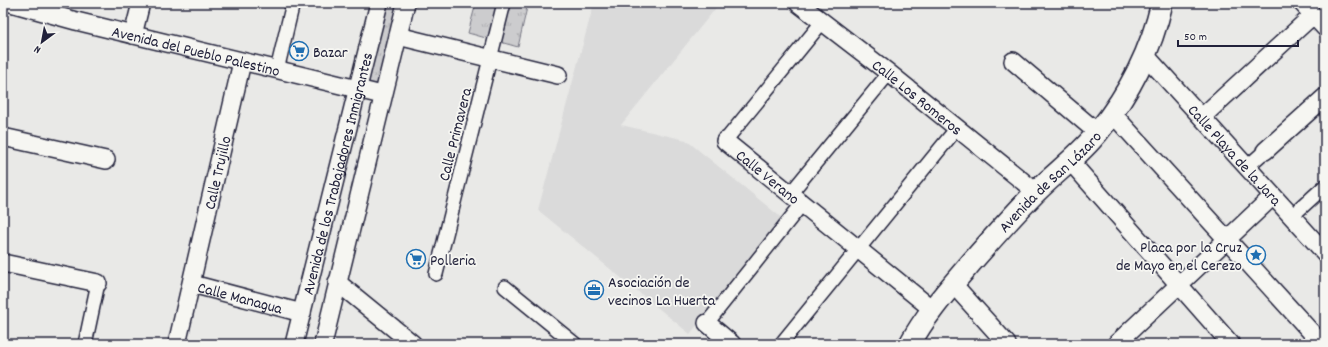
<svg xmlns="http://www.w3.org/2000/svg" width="1328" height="347" font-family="Dekko,sans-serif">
<defs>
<pattern id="park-tufts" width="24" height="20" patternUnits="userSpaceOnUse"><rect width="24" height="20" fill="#ccccce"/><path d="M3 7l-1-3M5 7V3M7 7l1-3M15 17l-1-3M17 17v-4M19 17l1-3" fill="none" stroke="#afafb2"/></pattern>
</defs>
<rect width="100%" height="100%" fill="#e9e9e7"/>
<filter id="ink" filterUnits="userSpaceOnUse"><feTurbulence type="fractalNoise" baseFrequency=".025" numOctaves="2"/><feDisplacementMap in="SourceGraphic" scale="8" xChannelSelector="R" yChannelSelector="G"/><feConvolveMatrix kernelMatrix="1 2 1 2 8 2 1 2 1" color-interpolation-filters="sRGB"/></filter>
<g filter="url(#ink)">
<path fill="#dadada" d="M 594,3 L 720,3 L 621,125 L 686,140 L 783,219 L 690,334 L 538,210 Z"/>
<g fill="url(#park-tufts)" stroke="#777784">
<path d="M 379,3 L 406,3 L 382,95 L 357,90 Z"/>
<path d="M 476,3 L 528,3 L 518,47 L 468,33 Z"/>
</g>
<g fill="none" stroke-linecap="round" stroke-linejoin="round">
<defs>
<g id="pedestrian">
<path d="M 277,70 L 293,3"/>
<path d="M 725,141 L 823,21"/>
<path d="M 1247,167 L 1265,151"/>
<path d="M 790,194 L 889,73"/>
<path d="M 1292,216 L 1325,186"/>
<path d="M 436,274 L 504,3"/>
<path d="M 505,287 L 575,344"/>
<path d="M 707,323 L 802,204"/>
<path d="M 85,344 L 98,283"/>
<path d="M 781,344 L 957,128"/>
</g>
<g id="minor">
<path id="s1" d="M 11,3 L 76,21 L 382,95"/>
<path id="s2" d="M 798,3 L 889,73 L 1036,192"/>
<path d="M 1302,3 L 1325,28"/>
<path d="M 133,35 L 141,3"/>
<path d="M 398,36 L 558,75"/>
<path id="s3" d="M 1146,56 L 1325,253"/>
<path d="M 1013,61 L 1098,133"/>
<path d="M 1112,113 L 1322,344"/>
<path d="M 1202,117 L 1313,15"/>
<path d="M 3,137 L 106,160"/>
<path id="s4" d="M 725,141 L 932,309"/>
<path d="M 1265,151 L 1325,97"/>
<path d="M 1070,161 L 1231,344"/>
<path d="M 3,263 L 98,283"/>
<path d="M 337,282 L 413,344"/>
<path id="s5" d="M 192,284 L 302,313"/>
<path d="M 953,284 L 1007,344"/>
<path d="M 707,323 L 732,344"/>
<path id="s6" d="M 177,344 L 242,62"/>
<path id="s7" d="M 294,344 L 379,3"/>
<path d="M 323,344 L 406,3"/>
<path d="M 1116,344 L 1273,196"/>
</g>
<g id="tertiary">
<path id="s8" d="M 910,344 C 926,314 948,290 970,264 C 991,240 1012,216 1035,193 C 1056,172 1080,155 1098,132 C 1129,94 1151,51 1162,3"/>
</g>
</defs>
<use href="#pedestrian" stroke="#22223b" stroke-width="16"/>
<use href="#minor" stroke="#22223b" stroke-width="20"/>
<use href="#tertiary" stroke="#22223b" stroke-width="24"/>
<use href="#pedestrian" stroke="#f6f6f2" stroke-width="13"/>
<use href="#minor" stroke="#f6f6f2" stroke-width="17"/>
<use href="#tertiary" stroke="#f6f6f2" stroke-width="21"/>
</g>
</g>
<defs>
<symbol id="supermarket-ring" viewBox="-11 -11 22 22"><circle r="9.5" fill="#f6f6f2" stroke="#1f6fb2" stroke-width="1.5"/><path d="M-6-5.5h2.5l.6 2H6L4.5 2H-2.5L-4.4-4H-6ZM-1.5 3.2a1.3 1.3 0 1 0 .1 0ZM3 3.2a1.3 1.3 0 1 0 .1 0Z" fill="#1f6fb2"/></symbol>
<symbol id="sight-ring" viewBox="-11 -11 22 22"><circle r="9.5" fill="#f6f6f2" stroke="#1f6fb2" stroke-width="1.5"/><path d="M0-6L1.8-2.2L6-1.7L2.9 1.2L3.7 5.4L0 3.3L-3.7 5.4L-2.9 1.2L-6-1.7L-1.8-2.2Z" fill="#1f6fb2"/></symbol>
<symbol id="office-ring" viewBox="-11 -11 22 22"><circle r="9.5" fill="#f6f6f2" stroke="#1f6fb2" stroke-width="1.5"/><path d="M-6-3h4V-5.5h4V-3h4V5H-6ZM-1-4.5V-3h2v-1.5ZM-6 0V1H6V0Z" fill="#1f6fb2"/></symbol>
</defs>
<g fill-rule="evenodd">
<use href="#supermarket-ring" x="288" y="40" width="22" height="22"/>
<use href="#sight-ring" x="1245" y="244" width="22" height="22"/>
<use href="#supermarket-ring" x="405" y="248" width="22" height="22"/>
<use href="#office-ring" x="583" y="279" width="22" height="22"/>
</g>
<g text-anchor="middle" stroke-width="3.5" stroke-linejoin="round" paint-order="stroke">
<g font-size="16" fill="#22223b" stroke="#f6f6f2">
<text dy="6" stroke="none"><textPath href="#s1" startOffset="191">Avenida del Pueblo Palestino</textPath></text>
<text dy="6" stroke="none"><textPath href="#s2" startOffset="152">Calle Los Romeros</textPath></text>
<text transform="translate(454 134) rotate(-76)" y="6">Calle Primavera</text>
<text dy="6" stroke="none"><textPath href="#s3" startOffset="133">Calle Playa de la Jara</textPath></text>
<text dy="6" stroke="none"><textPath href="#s6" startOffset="176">Calle Trujillo</textPath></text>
<text dy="6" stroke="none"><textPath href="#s7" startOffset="176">Avenida de los Trabajadores Inmigrantes</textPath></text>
<text dy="6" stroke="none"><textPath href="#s4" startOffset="56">Calle Verano</textPath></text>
<text dy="6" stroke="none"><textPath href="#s8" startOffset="215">Avenida de San Lázaro</textPath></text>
<text dy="6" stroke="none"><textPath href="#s5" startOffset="50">Calle Managua</textPath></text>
</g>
<g font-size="16" fill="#22223b" stroke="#f6f6f2" text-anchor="start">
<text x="313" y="57">Bazar</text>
<text x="1242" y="252" text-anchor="end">Placa por la Cruz<tspan x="1242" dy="18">de Mayo en el Cerezo</tspan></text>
<text x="430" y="265">Polleria</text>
<text x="608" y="287">Asociación de<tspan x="608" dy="18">vecinos La Huerta</tspan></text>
</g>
</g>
<rect width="1328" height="347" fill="none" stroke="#f6f6f2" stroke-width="16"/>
<rect x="8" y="8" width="1312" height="331" fill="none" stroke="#22223b" stroke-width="1.5" filter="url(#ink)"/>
<g transform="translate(42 42) rotate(212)" stroke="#f6f6f2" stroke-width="3" paint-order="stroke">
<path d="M0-3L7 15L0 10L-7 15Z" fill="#22223b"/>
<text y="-6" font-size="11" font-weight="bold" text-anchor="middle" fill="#22223b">N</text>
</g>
<path d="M1178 40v6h120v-6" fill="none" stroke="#22223b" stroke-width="2"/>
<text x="1184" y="40" font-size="12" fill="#22223b" stroke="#f6f6f2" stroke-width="3" paint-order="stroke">50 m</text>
</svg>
